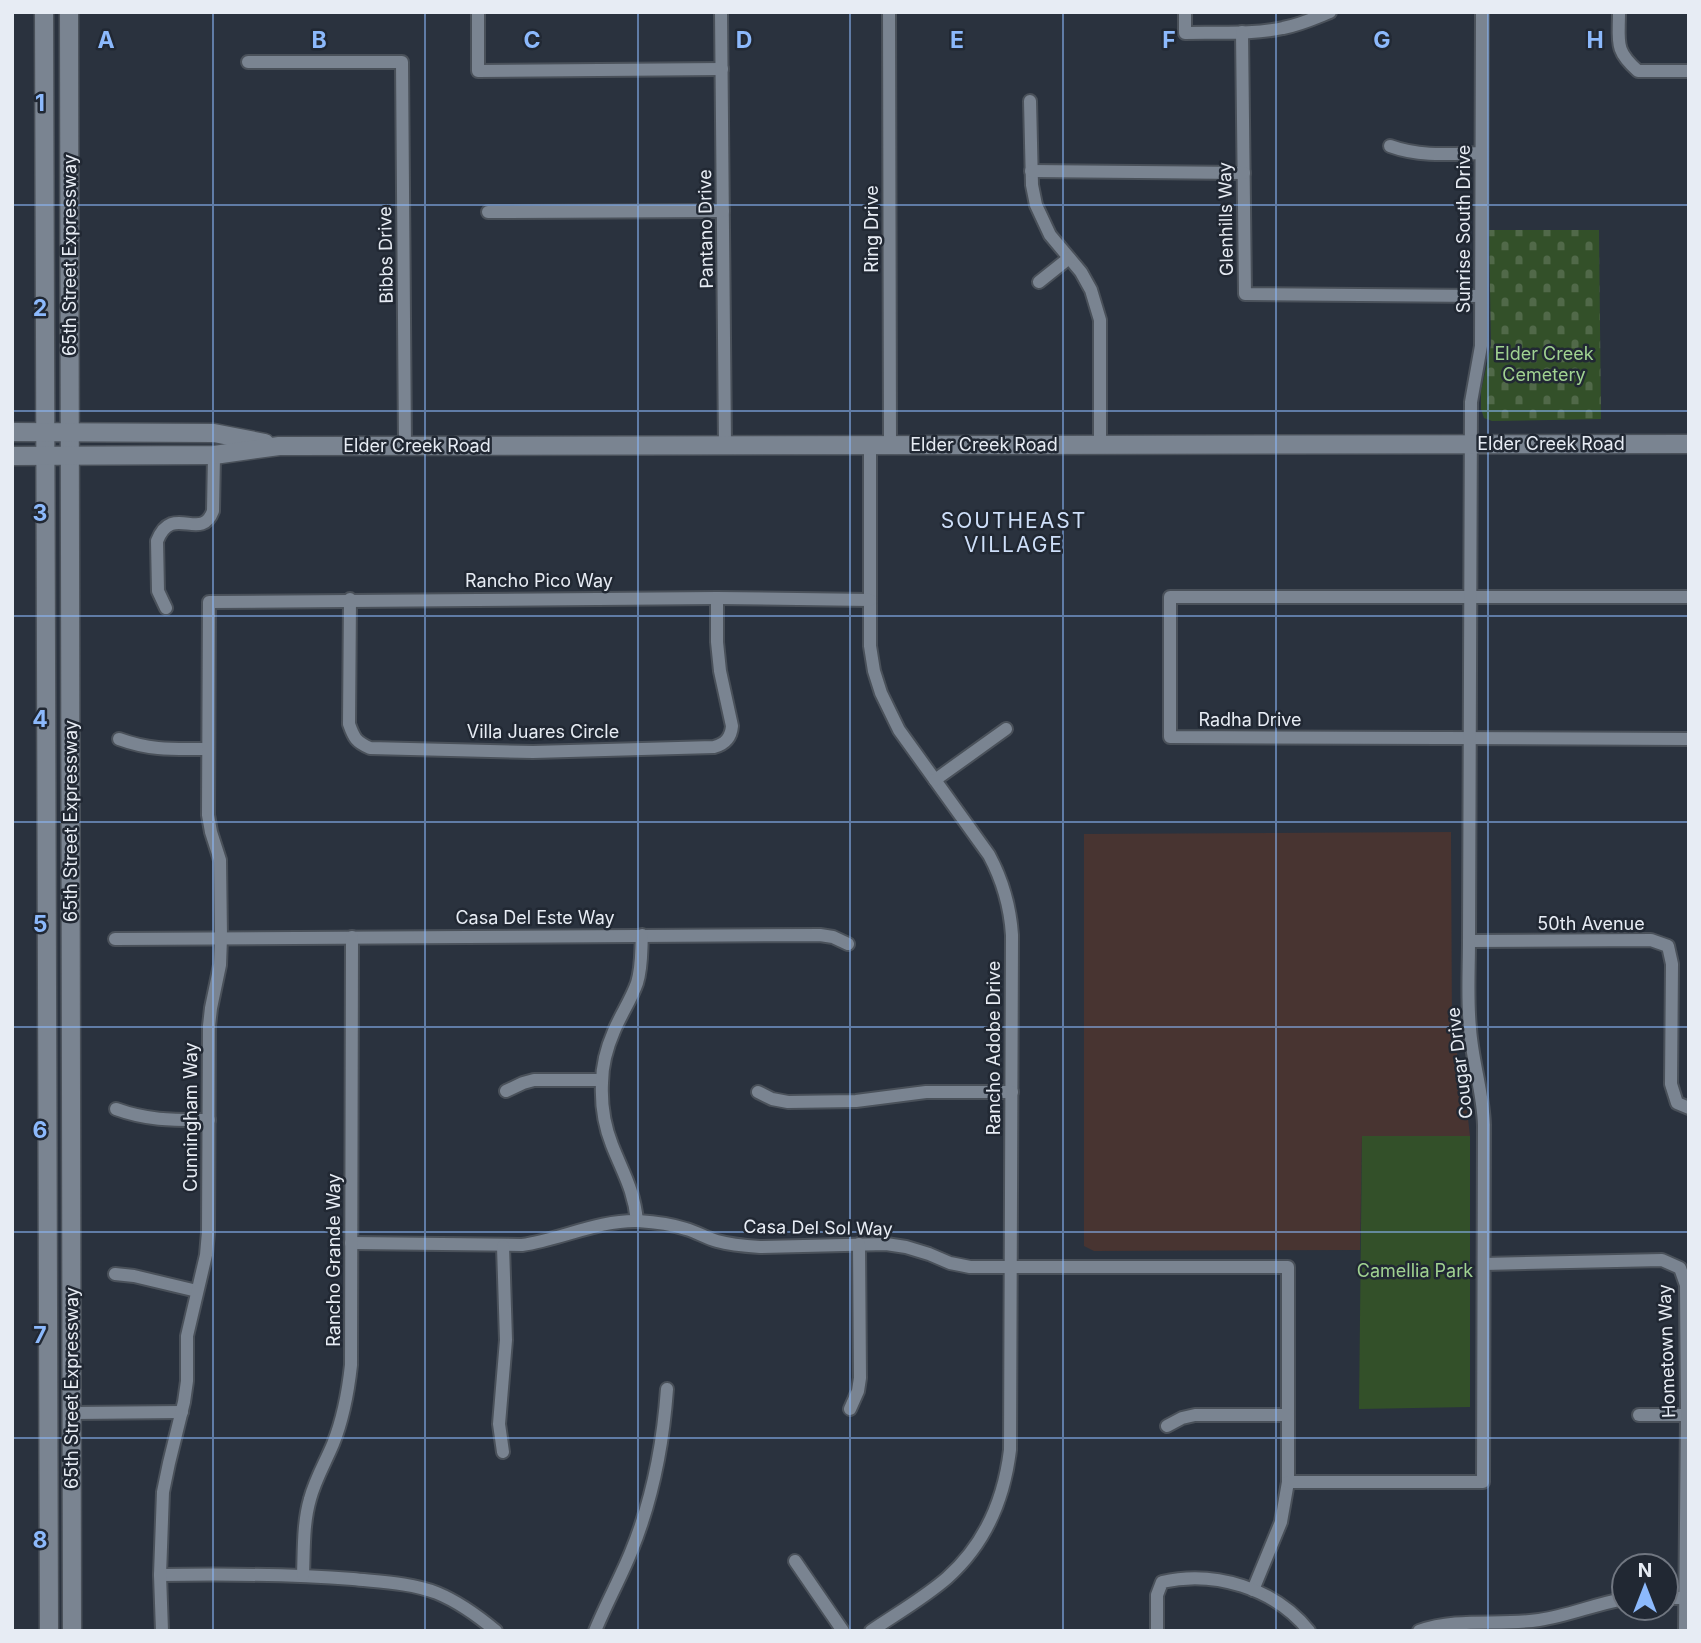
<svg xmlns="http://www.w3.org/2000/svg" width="1701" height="1643" font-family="Inter,sans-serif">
<defs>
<pattern id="cemetery-stones" width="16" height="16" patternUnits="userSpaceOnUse" patternTransform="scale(1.75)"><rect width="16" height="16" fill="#335029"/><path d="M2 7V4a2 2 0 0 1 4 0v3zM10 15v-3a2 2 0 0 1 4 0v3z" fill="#516949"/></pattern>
</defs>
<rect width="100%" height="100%" fill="#2a323e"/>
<path fill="#483431" d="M 1451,832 L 1452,1030 L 1465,1092 L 1470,1136 L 1362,1136 L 1360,1250 L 1094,1251 L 1084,1246 L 1084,834 Z"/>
<path fill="#335029" d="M 1362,1136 L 1470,1136 L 1470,1407 L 1359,1409 Z"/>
<path fill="url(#cemetery-stones)" d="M 1489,230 L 1599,230 L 1601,419 L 1492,421 L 1484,418 L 1481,409 L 1481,391 L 1491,345 Z"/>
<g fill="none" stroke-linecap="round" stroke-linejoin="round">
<defs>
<g id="street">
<path d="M 478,12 L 478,71 L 722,69"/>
<path d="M 721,12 L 725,446"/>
<path d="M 889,12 L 890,445"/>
<path d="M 1185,12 L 1185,33 C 1217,32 1251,35 1283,28 C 1300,25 1315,18 1330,12"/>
<path d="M 1619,12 C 1619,42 1614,50 1638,71 L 1689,71"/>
<path d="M 1242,32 L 1245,294 L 1481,296"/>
<path d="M 248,62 L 402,62 L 405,446"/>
<path d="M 1030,101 L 1032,185 L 1036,205 L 1050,235 L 1081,272 L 1091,290 L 1100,320 L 1100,445"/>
<path d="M 1390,146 C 1420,157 1450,154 1481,153"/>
<path d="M 1031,171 L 1244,173"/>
<path d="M 488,212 L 723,211"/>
<path d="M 1039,282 L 1069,258"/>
<path d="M 870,445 L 870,646 L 874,671 L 881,693 L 899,730 L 989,855 C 1003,881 1010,905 1012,935 L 1010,1450 C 1004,1500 985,1544 947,1578 C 924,1598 896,1614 871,1631"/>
<path d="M 1689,597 L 1170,597 L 1170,737 L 1689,739"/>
<path d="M 350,599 L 349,724 C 354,738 356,742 370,748 L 533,752 L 714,747 C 725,744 731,738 732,726 L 720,671 L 717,642 L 717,598"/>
<path d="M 166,608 L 158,591 L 157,541 C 172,502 201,543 213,511 L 214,455"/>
<path d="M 119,739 C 152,751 175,749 208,749"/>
<path d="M 935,780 L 1006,729"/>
<path d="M 115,939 L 820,935 L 833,937 L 848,944"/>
<path d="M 1469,941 L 1651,940 L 1668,946 L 1672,964 L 1671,1084 L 1677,1103 L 1689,1108"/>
<path d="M 506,1091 L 523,1083 L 534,1080 L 602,1080"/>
<path d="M 758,1092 L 772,1099 L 788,1102 L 856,1101 L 926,1092 L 1012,1092"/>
<path d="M 116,1109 C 149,1121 175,1120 209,1120"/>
<path d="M 637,1221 C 634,1190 623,1173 612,1145 C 604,1125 601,1104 602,1083 C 602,1065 607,1047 614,1031 C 621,1014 631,1000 637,983 C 642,967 641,951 642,935"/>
<path d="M 351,1243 L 522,1245 C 562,1239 598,1220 638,1221 C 654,1222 671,1224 686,1229 C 697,1232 706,1238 717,1241 C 731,1245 745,1246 760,1247 L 886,1244 L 906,1247 L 929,1254 L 950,1263 L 970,1267 L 1288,1267 L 1288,1482 L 1281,1522 L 1253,1590"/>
<path d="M 503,1246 L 506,1340 L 499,1424 L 503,1452"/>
<path d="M 1484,1264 L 1662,1260 L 1680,1268 L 1686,1285 L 1687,1415 L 1685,1631"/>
<path d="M 115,1274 L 134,1276 L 197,1291"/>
<path d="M 850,1409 L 858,1391 L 860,1378 L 859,1244"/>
<path d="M 73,1413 L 182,1412"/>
<path d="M 1639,1415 L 1687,1415"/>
<path d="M 1167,1426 L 1182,1418 L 1195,1415 L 1288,1415"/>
<path d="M 1288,1482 L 1483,1482 L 1484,1125 C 1483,1092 1472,1061 1470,1028 C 1467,1000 1469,970 1469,941 L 1471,402 L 1481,346 L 1482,12"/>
<path d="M 795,1561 L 843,1631"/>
<path d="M 160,1575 C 225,1574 289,1574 353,1579 C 382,1582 411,1583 437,1593 C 459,1602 478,1616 496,1631"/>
<path d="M 303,1575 C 304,1550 303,1523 310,1499 C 315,1480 325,1463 333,1444 C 343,1419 348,1393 351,1365 L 352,937"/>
<path d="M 1666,1598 L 1686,1598"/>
<path d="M 162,1631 L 160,1575 L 163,1492 L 169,1463 L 184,1402 L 187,1381 L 187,1336 L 206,1255 L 208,1232 L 209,1026 L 211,1008 L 220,965 L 221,938 L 220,860 L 211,832 L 208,815 L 209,602 L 717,598 L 870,600"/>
<path d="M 595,1631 C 606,1604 620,1579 631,1552 C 652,1501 663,1445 667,1389"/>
<path d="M 1157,1631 L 1157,1595 L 1162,1582 C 1214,1570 1275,1588 1309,1631"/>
<path d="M 1419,1631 C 1459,1617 1499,1626 1539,1620 C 1568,1616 1595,1604 1624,1599"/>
</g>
<g id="secondary">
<path d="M 44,12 L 49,1631"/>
<path d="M 69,12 L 72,1631"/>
<path d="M 12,432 L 214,433 L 265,443"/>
<path d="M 12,456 L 214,455 L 279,446 L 1689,444"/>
</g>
</defs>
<use href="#street" stroke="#4a515a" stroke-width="16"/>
<use href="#secondary" stroke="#4a515a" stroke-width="21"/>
<use href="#street" stroke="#7a8491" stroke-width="12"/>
<use href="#secondary" stroke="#7a8491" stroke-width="18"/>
</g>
<path fill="none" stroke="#8cb9fc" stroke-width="2" stroke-opacity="0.55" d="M 213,12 L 213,1631M 425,12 L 425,1631M 638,12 L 638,1631M 850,12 L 850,1631M 1063,12 L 1063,1631M 1276,12 L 1276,1631M 1488,12 L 1488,1631M 12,205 L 1689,205M 12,411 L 1689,411M 12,616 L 1689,616M 12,822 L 1689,822M 12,1027 L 1689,1027M 12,1232 L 1689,1232M 12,1438 L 1689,1438"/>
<g text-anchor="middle" stroke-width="5" stroke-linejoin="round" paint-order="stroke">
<g font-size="18" fill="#e7ecf4" stroke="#212833">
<text transform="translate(1226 219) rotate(-91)" y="6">Glenhills Way</text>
<text transform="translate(706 229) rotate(-91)" y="6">Pantano Drive</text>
<text transform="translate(872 229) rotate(-90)" y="6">Ring Drive</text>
<text transform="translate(1464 229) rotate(-90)" y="6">Sunrise South Drive</text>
<text transform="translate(70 255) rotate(-90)" y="6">65th Street Expressway</text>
<text transform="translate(386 255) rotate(-91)" y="6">Bibbs Drive</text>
<text x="1551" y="450">Elder Creek Road</text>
<text x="984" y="451">Elder Creek Road</text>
<text x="417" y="452">Elder Creek Road</text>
<text x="539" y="587">Rancho Pico Way</text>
<text x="1250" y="726">Radha Drive</text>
<text x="543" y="738">Villa Juares Circle</text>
<text transform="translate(71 821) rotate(-90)" y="6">65th Street Expressway</text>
<text x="535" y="924">Casa Del Este Way</text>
<text x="1591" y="930">50th Avenue</text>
<text transform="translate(994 1048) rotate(-90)" y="6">Rancho Adobe Drive</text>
<text transform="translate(1460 1063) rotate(-97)" y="6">Cougar Drive</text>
<text transform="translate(191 1117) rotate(-90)" y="6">Cunningham Way</text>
<text transform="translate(818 1228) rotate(1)" y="6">Casa Del Sol Way</text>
<text transform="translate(334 1260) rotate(-90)" y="6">Rancho Grande Way</text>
<text transform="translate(1667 1351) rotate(-92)" y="6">Hometown Way</text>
<text transform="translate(72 1388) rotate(-90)" y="6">65th Street Expressway</text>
</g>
<g font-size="18" fill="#a0d291" stroke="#212833">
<text x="1544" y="360">Elder Creek<tspan x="1544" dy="21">Cemetery</tspan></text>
<text x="1415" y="1277">Camellia Park</text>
</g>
<g font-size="21" letter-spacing="2" fill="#cedff9" stroke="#212833">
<text x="1014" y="528">SOUTHEAST<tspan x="1014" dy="24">VILLAGE</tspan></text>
</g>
</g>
<g font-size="23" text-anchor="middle" font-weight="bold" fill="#8cb9fc" stroke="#212833" stroke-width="5" stroke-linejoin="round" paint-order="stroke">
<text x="106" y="48">A</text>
<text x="319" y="48">B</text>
<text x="532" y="48">C</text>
<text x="744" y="48">D</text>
<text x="957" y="48">E</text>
<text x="1169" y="48">F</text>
<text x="1382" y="48">G</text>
<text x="1595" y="48">H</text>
<text x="40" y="111">1</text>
<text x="40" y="316">2</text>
<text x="40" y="521">3</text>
<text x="40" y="727">4</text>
<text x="40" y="932">5</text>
<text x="40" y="1138">6</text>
<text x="40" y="1343">7</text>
<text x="40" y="1548">8</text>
</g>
<rect width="1701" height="1643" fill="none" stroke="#e7ecf4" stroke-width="28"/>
<g transform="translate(1645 1587)"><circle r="33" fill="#212833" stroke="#707680" stroke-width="2"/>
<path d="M0-5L12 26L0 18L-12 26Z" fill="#8cb9fc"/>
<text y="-10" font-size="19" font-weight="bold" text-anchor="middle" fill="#e7ecf4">N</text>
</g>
</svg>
